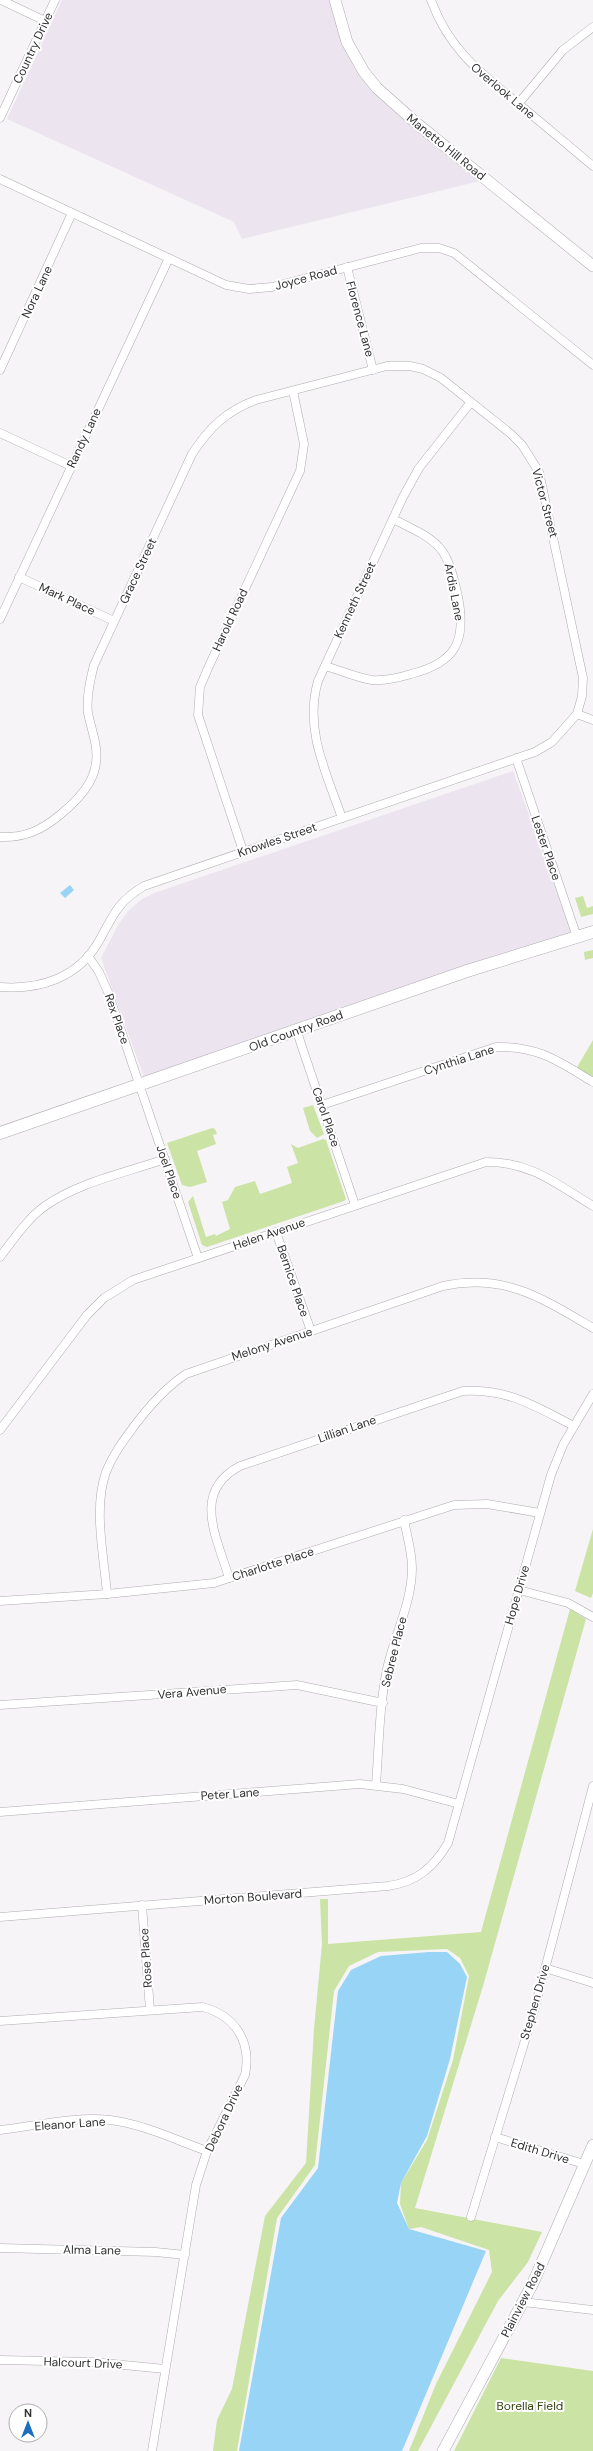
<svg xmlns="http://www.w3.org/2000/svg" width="593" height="2451" font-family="'DM Sans',sans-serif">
<rect width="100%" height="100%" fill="#f6f4f7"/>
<g fill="#ece5ef">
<path d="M 62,0 L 332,0 L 338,31 L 360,75 L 480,181 L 242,239 L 234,222 L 7,119 Z"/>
<path d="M 513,771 L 572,933 L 145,1080 L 101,958 L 118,925 L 128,911 L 142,899 L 157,892 Z"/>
</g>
<g fill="#cbe3a5">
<path d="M 583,896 L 587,908 L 593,906 L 593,914 L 581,917 L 575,898 Z"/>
<path d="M 593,950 L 593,958 L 585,960 L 584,952 Z"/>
<path d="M 593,1040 L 593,1080 L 576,1069 Z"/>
<path d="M 313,1105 L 324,1134 L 317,1138 L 310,1131 L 303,1108 Z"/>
<path d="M 212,1128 L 215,1129 L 217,1134 L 213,1135 L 216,1144 L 197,1151 L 207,1182 L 190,1187 L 182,1185 L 167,1143 Z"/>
<path d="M 323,1139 L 326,1140 L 346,1199 L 344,1201 L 207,1247 L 202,1245 L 188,1202 L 193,1196 L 206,1237 L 215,1234 L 216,1236 L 230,1229 L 222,1202 L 228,1200 L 235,1187 L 255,1181 L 260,1194 L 292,1183 L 287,1167 L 298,1163 L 291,1144 L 298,1148 Z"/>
<path d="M 593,1529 L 593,1593 L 591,1598 L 575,1591 Z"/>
<path d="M 570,1609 L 586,1619 L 483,1986 L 415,2208 L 542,2232 L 528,2262 L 498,2301 L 418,2451 L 409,2451 L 436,2384 L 492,2272 L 489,2250 L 421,2227 L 409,2229 L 400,2204 L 401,2183 L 427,2140 L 453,2060 L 469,1976 L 460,1958 L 447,1949 L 378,1952 L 349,1966 L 334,1991 L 315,2165 L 277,2218 L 237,2451 L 213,2451 L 217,2420 L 232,2389 L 265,2216 L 306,2163 L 314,2029 L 322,1944 L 320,1899 L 328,1899 L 328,1944 L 481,1932 Z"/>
<path d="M 501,2358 L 593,2371 L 593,2451 L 454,2451 Z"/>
</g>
<g fill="#97d4f5">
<path d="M 70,885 L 74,890 L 65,898 L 60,893 Z"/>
<path d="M 429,1952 L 447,1952 L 460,1964 L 467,1977 L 450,2059 L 427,2136 L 401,2183 L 397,2203 L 409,2229 L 486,2251 L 402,2451 L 239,2451 L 281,2218 L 318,2168 L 338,1991 L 351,1970 L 381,1956 Z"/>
</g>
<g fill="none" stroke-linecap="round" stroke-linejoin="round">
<defs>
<g id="street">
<path d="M 1,0 L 45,21"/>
<path d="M 431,0 C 449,50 481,73 520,105 C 545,126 569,146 593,166"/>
<path d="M 518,104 L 563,50 L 593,27"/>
<path d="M 0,118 L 55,0"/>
<path d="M 0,179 L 226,285 L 249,289 L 272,287 L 421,248 L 439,248 L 454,253 L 593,365"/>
<path d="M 347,267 L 373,370"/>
<path d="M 0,370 L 72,213"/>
<path d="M 0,433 L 71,466"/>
<path d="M 19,577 L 114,621"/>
<path d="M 0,619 L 169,258"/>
<path d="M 325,666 C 340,670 357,678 372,680 C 385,681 398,678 411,674 C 455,663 467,642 458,597 C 447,545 440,542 393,519"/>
<path d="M 577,714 L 593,720"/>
<path d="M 516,758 L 577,937"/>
<path d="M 342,818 C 326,772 304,729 318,681 L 403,497 L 419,468 L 471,402"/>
<path d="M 0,837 C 25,838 42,830 61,814 C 84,795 102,774 95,742 C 93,732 90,723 88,713 C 86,697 90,680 94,665 L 192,454 C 209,428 226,411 256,400 L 387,366 L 410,366 L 423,369 L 441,378 L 511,434 L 522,445 L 539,472 L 583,678 L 582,696 L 577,714 L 552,742 L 535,752 L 144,886 C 117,902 113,916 99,941 C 78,978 40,990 0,987"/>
<path d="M 243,851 L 198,715 L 200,687 L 209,666 L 300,471 L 304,444 L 293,391"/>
<path d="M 88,956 L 99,972 L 108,992 L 198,1258"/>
<path d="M 296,1029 L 355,1205"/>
<path d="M 322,1105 L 496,1047 C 539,1046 558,1061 593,1082"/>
<path d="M 276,1232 L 311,1331"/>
<path d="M 0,1257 C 13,1240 27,1219 45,1206 C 79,1182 125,1173 165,1159"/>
<path d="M 0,1430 L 87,1315 L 104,1298 L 133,1280 L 486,1162 C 531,1162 555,1183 593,1206"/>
<path d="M 229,1578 C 217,1537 191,1492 240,1466 L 463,1391 C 510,1389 534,1406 574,1426"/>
<path d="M 519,1590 L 568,1603 L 593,1617"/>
<path d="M 107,1594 C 104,1555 93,1509 106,1472 C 113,1454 124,1440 135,1425 C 150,1405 165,1388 186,1374 L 443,1286 C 505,1273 542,1298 593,1328"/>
<path d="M 0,1601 L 107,1594 L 214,1583 L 454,1505 L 487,1504 L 540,1513"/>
<path d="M 0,1705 L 297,1685 L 383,1703"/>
<path d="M 376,1785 C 379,1746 379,1707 387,1669 C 394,1636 412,1603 412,1568 C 412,1552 407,1536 404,1520"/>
<path d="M 0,1812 L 360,1784 L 403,1789 L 459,1804"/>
<path d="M 142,1905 L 150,2010"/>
<path d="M 0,1917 L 388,1886 C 417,1882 434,1867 448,1843 L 551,1475 L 563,1445 L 593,1394"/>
<path d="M 545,1968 L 593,1983"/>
<path d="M 0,2021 L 202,2007 C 235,2015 252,2042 245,2075 L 207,2151 L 196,2185 L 152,2451"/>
<path d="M 0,2130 C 35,2126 75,2116 110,2120 C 143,2124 176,2140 207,2151"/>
<path d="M 495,2137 L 584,2164"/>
<path d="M 471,2217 L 534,2011 L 593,1786"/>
<path d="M 0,2248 L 156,2252 L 185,2255"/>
<path d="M 523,2302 L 593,2310"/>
<path d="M 0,2360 L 93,2362 L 165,2369"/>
</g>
<g id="secondary">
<path d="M 335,0 L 347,42 L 364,72 L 377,88 L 415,122 L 593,266"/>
<path d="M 443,2451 L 533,2283 L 593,2145"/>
</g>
<path id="primary" d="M 0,1133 L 467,971 L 593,932"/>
</defs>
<use href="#street" stroke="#afacb0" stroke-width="9"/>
<use href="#secondary" stroke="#afacb0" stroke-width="12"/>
<use href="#primary" stroke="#afacb0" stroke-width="13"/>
<use href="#street" stroke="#fff" stroke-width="8"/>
<use href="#secondary" stroke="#fff" stroke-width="11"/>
<use href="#primary" stroke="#fff" stroke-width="12"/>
</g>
<g text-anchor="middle" stroke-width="4" stroke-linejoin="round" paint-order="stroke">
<g font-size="12" fill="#333234" stroke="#fff">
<text transform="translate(33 48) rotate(-65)" y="4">Country Drive</text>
<text transform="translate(503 91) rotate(40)" y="4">Overlook Lane</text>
<text transform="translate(446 147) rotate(39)" y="4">Manetto Hill Road</text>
<text transform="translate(306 278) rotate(-15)" y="4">Joyce Road</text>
<text transform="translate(37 292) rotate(-65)" y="4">Nora Lane</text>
<text transform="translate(360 319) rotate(75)" y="4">Florence Lane</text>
<text transform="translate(84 438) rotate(-65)" y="4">Randy Lane</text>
<text transform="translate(545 503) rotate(75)" y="4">Victor Street</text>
<text transform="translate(138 571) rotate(-65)" y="4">Grace Street</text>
<text transform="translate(454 592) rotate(79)" y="4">Ardis Lane</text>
<text transform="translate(67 599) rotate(25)" y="4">Mark Place</text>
<text transform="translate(355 600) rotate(-65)" y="4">Kenneth Street</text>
<text transform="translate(230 620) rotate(-65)" y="4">Harold Road</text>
<text transform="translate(277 840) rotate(-19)" y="4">Knowles Street</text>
<text transform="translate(546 848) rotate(71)" y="4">Lester Place</text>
<text transform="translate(117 1019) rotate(71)" y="4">Rex Place</text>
<text transform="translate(296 1031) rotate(-20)" y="4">Old Country Road</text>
<text transform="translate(459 1060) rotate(-18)" y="4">Cynthia Lane</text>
<text transform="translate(326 1117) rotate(71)" y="4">Carol Place</text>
<text transform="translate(169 1172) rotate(71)" y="4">Joel Place</text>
<text transform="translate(269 1234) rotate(-19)" y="4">Helen Avenue</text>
<text transform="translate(293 1281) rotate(71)" y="4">Bernice Place</text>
<text transform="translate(272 1344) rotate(-18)" y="4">Melony Avenue</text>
<text transform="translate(347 1429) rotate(-19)" y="4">Lillian Lane</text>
<text transform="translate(273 1564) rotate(-18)" y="4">Charlotte Place</text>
<text transform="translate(517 1595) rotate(-74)" y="4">Hope Drive</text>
<text transform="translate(394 1652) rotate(-76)" y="4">Sebree Place</text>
<text transform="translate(192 1692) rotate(-5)" y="4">Vera Avenue</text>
<text transform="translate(230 1794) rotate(-4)" y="4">Peter Lane</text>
<text transform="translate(253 1897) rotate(-4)" y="4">Morton Boulevard</text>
<text transform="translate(146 1958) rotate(-94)" y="4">Rose Place</text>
<text transform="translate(535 2002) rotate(-74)" y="4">Stephen Drive</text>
<text transform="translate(224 2118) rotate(-65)" y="4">Debora Drive</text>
<text transform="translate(70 2124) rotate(-4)" y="4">Eleanor Lane</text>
<text transform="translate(540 2151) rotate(17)" y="4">Edith Drive</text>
<text transform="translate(92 2250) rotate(1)" y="4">Alma Lane</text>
<text transform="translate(523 2300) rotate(-63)" y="4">Plainview Road</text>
<text transform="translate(83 2363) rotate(2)" y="4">Halcourt Drive</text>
</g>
<g font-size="12" fill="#32420f" stroke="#fff">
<text x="530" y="2410">Borella Field</text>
</g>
</g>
<g transform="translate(28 2423)"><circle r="19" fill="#ffffff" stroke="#adadae"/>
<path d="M0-3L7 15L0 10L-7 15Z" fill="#1b6fbd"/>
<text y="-6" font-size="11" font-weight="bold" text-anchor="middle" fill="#333234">N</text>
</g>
</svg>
